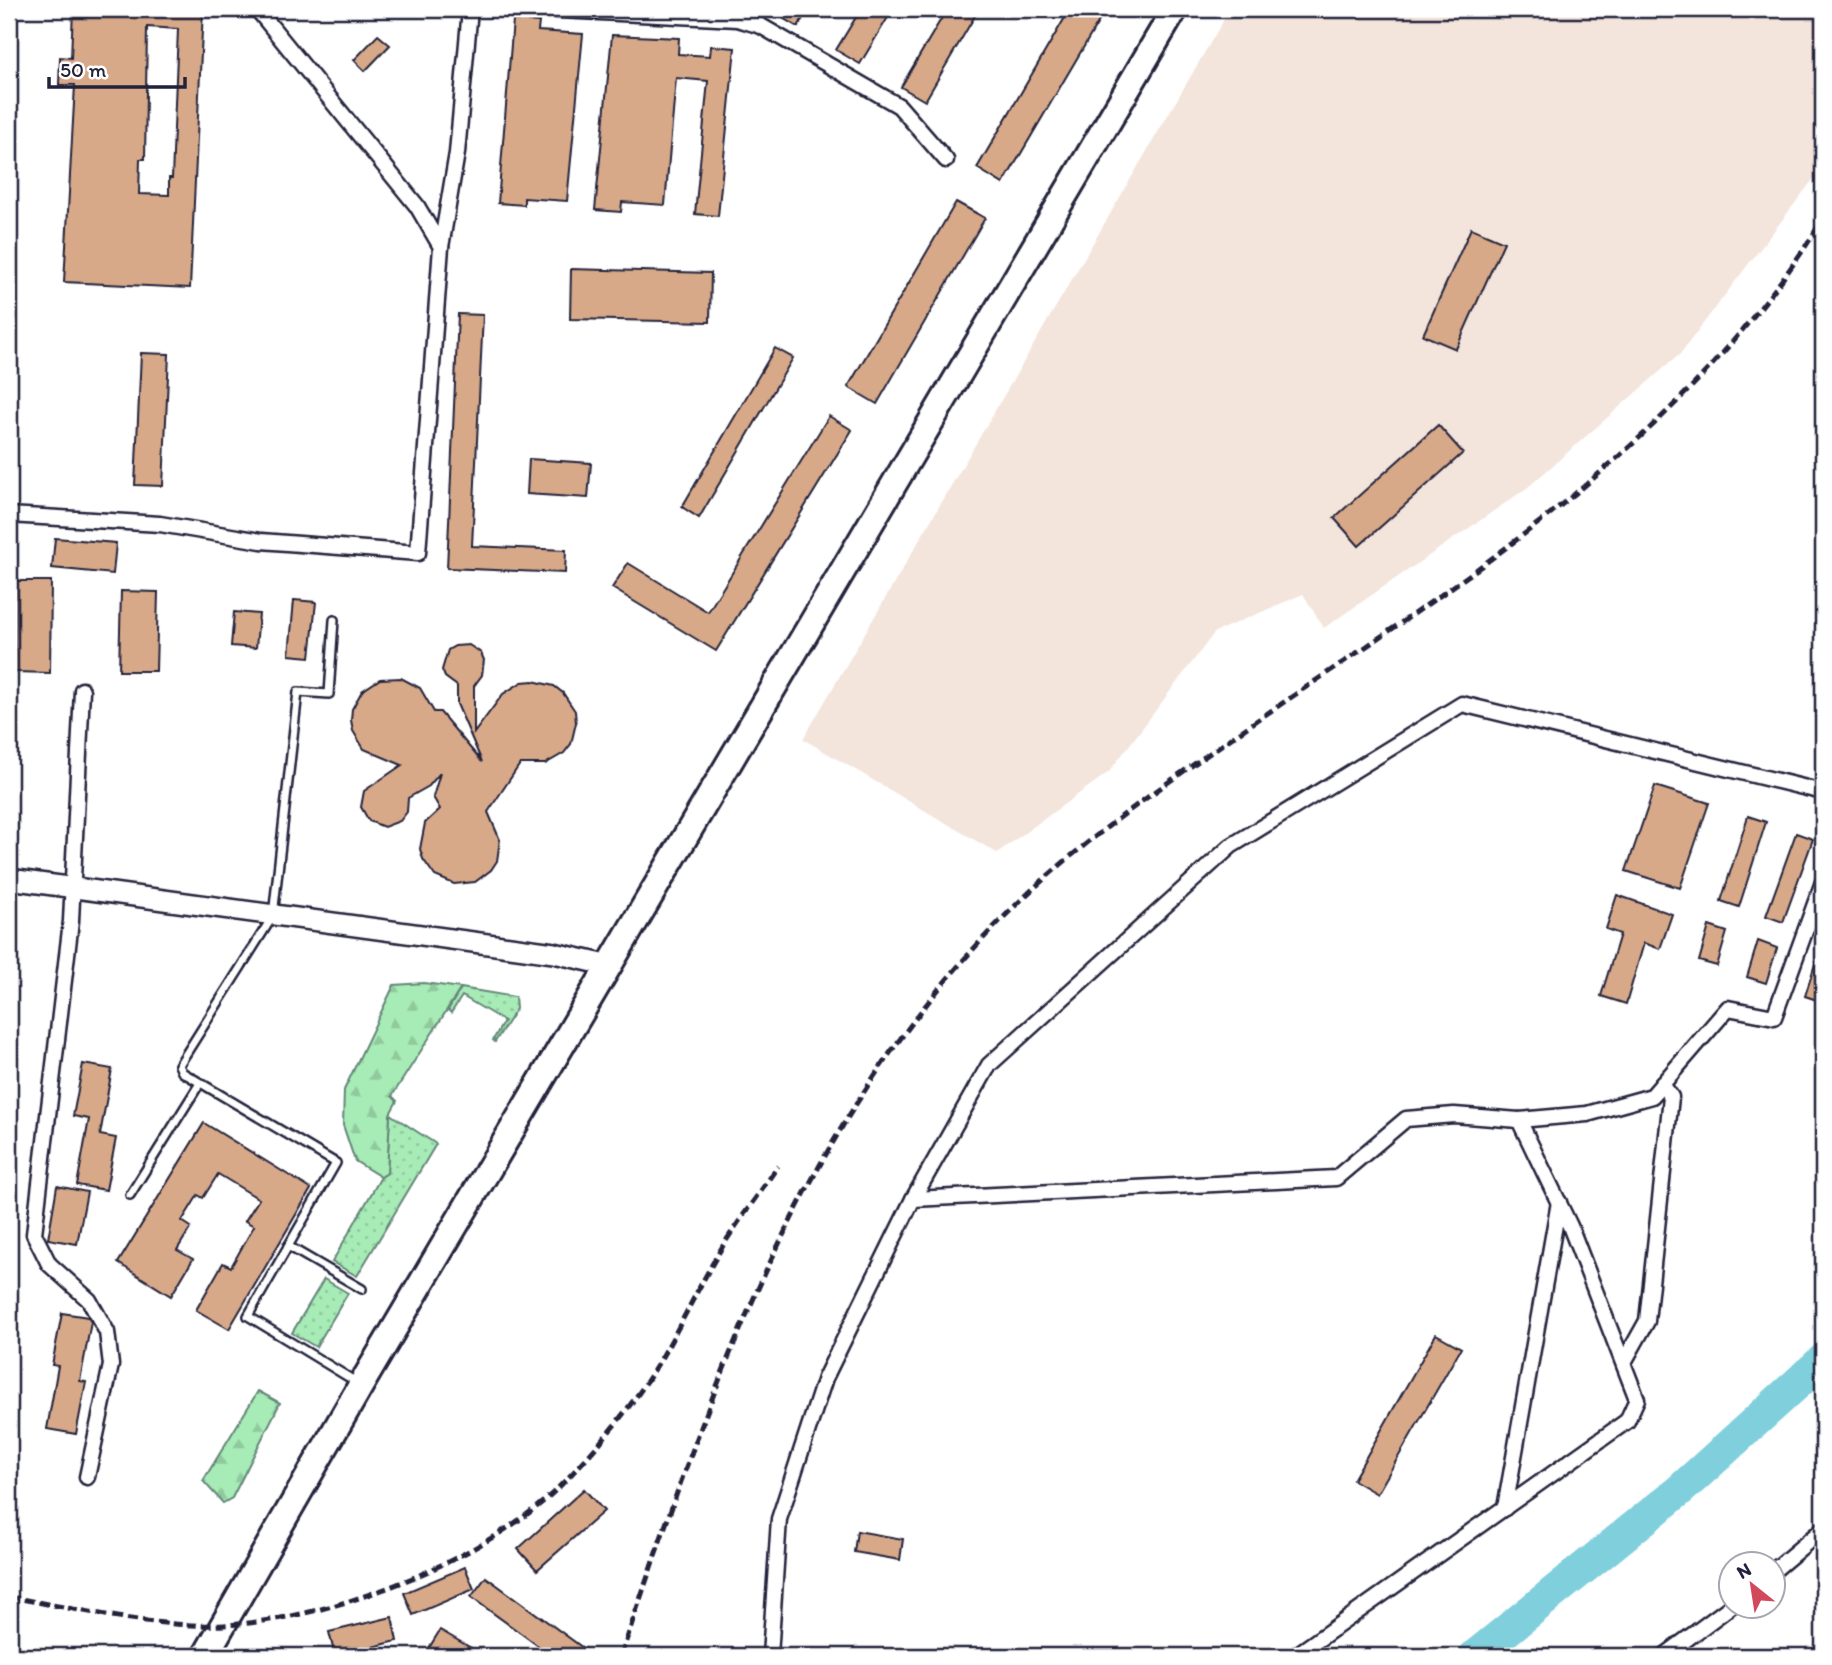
<svg xmlns="http://www.w3.org/2000/svg" width="1832" height="1665" font-family="Itim,sans-serif">
<defs>
<pattern id="grass-dots" width="8" height="8" patternUnits="userSpaceOnUse" patternTransform="scale(1.75)"><rect width="8" height="8" fill="#a7ebb6"/><path d="M2 2h.1M6 6h.1" fill="none" stroke="#8fc99d" stroke-width="1.8" stroke-linecap="round"/></pattern>
<pattern id="forest-firs" width="22" height="20" patternUnits="userSpaceOnUse" patternTransform="scale(1.75)"><rect width="22" height="20" fill="#a7ebb6"/><path d="M5 1l3.5 6h-7zM16 11l3.5 6h-7z" fill="#8fc99d"/></pattern>
</defs>
<rect width="100%" height="100%" fill="#fff"/>
<filter id="ink" filterUnits="userSpaceOnUse"><feTurbulence type="fractalNoise" baseFrequency=".0143" numOctaves="2"/><feDisplacementMap in="SourceGraphic" scale="14" xChannelSelector="R" yChannelSelector="G"/><feConvolveMatrix kernelMatrix="1 2 1 2 8 2 1 2 1" color-interpolation-filters="sRGB"/></filter>
<g filter="url(#ink)">
<path fill="#f3e5dc" d="M 1230,9 L 1823,9 L 1823,160 L 1818,173 L 1680,354 L 1527,488 L 1324,628 L 1303,594 L 1215,632 L 1109,772 L 997,853 L 803,739 Z"/>
<g fill="url(#grass-dots)" stroke="#648678" stroke-width="2">
<path d="M 461,988 L 515,997 L 516,1009 L 495,1042 L 493,1040 L 504,1021 L 462,996 L 451,1013 L 448,1010 Z"/>
<path d="M 390,1114 L 436,1144 L 357,1276 L 332,1262 L 381,1177 L 387,1173 Z"/>
<path d="M 324,1279 L 348,1293 L 316,1347 L 292,1333 Z"/>
</g>
<g fill="url(#forest-firs)" stroke="#648678" stroke-width="2">
<path d="M 424,983 L 461,988 L 392,1096 L 397,1101 L 390,1114 L 387,1173 L 381,1177 L 355,1161 L 343,1125 L 344,1090 L 394,985 Z"/>
<path d="M 258,1391 L 280,1403 L 232,1498 L 223,1503 L 203,1481 Z"/>
</g>
<g fill="none" stroke-linecap="round" stroke-linejoin="round">
<path stroke="#80cfdc" stroke-width="33" d="M 1475,1656 L 1680,1490 L 1823,1360"/>
</g>
<g fill="#d7a989" stroke="#22223b" stroke-width="2" fill-rule="evenodd">
<path d="M 73,9 L 203,9 L 190,288 L 64,282 L 75,85 L 59,85 L 60,57 L 71,58 ZM 147,27 L 178,29 L 172,178 L 169,178 L 169,195 L 139,194 L 140,159 L 145,159 Z"/>
<path d="M 767,9 L 808,9 L 798,27 Z"/>
<path d="M 861,9 L 893,9 L 860,64 L 836,50 Z"/>
<path d="M 947,9 L 979,9 L 925,101 L 901,87 Z"/>
<path d="M 1070,9 L 1106,9 L 1003,184 L 977,168 Z"/>
<path d="M 513,20 L 539,22 L 538,31 L 583,34 L 567,201 L 524,198 L 524,205 L 498,203 Z"/>
<path d="M 378,35 L 390,45 L 365,71 L 354,60 Z"/>
<path d="M 612,35 L 679,38 L 678,54 L 710,56 L 711,46 L 735,48 L 718,216 L 695,214 L 708,81 L 676,78 L 665,205 L 622,202 L 621,212 L 595,210 Z"/>
<path d="M 956,202 L 985,218 L 877,404 L 848,387 Z"/>
<path d="M 1471,228 L 1504,242 L 1456,349 L 1423,335 Z"/>
<path d="M 571,269 L 711,273 L 710,322 L 570,319 Z"/>
<path d="M 458,314 L 483,315 L 472,546 L 566,550 L 565,573 L 447,568 Z"/>
<path d="M 775,348 L 793,358 L 699,518 L 682,507 Z"/>
<path d="M 141,353 L 169,354 L 163,486 L 135,485 Z"/>
<path d="M 829,416 L 852,430 L 716,651 L 612,588 L 628,563 L 708,612 Z"/>
<path d="M 1438,425 L 1463,453 L 1359,546 L 1334,518 Z"/>
<path d="M 529,459 L 591,463 L 588,498 L 527,494 Z"/>
<path d="M 55,538 L 116,543 L 113,574 L 52,568 Z"/>
<path d="M 16,581 L 51,581 L 50,673 L 15,672 Z"/>
<path d="M 121,591 L 158,592 L 156,671 L 119,671 Z"/>
<path d="M 294,600 L 316,602 L 310,657 L 289,655 Z"/>
<path d="M 234,612 L 259,614 L 256,648 L 231,646 Z"/>
<path d="M 469,645 L 481,653 L 484,660 L 482,675 L 474,686 L 474,733 L 503,694 L 522,682 L 533,681 L 554,686 L 563,693 L 575,711 L 576,723 L 571,744 L 564,753 L 545,764 L 520,764 L 488,812 L 500,840 L 497,861 L 491,870 L 475,882 L 454,884 L 435,876 L 423,859 L 420,849 L 425,823 L 440,809 L 433,797 L 440,773 L 429,786 L 408,798 L 407,812 L 400,821 L 384,827 L 369,821 L 361,807 L 364,791 L 402,765 L 364,749 L 353,731 L 351,720 L 352,709 L 362,691 L 380,679 L 401,678 L 420,688 L 434,712 L 440,712 L 482,762 L 457,704 L 457,686 L 445,677 L 442,670 L 448,650 L 455,646 Z"/>
<path d="M 1655,786 L 1709,803 L 1680,888 L 1626,871 Z"/>
<path d="M 1748,816 L 1766,822 L 1739,907 L 1721,901 Z"/>
<path d="M 1796,833 L 1813,839 L 1783,922 L 1766,916 Z"/>
<path d="M 1617,895 L 1672,914 L 1660,949 L 1644,943 L 1626,1004 L 1601,996 L 1620,934 L 1606,929 Z"/>
<path d="M 1709,926 L 1727,932 L 1717,966 L 1699,961 Z"/>
<path d="M 1758,941 L 1777,948 L 1766,983 L 1747,977 Z"/>
<path d="M 1820,948 L 1823,948 L 1823,1002 L 1805,996 Z"/>
<path d="M 83,1064 L 112,1069 L 100,1135 L 116,1138 L 106,1190 L 77,1185 L 89,1119 L 73,1116 Z"/>
<path d="M 204,1123 L 311,1189 L 229,1329 L 196,1310 L 223,1263 L 231,1267 L 254,1226 L 245,1221 L 259,1199 L 218,1174 L 203,1198 L 198,1195 L 182,1221 L 191,1227 L 177,1250 L 193,1259 L 171,1296 L 118,1263 Z"/>
<path d="M 57,1186 L 87,1192 L 77,1244 L 48,1239 Z"/>
<path d="M 62,1313 L 88,1317 L 91,1322 L 80,1381 L 86,1382 L 76,1434 L 47,1429 L 58,1366 L 52,1365 Z"/>
<path d="M 1436,1334 L 1461,1348 L 1377,1494 L 1353,1480 Z"/>
<path d="M 584,1489 L 604,1511 L 537,1570 L 518,1549 Z"/>
<path d="M 857,1531 L 903,1539 L 900,1560 L 854,1552 Z"/>
<path d="M 465,1567 L 474,1589 L 413,1615 L 404,1593 Z"/>
<path d="M 486,1577 L 594,1656 L 552,1656 L 471,1597 Z"/>
<path d="M 392,1617 L 397,1641 L 335,1656 L 329,1632 Z"/>
<path d="M 440,1630 L 485,1656 L 443,1656 L 429,1648 Z"/>
</g>
<g fill="none" stroke-linecap="round" stroke-linejoin="round">
<defs>
<g id="service">
<path d="M 334,620 L 329,694 L 298,692 L 273,916 L 179,1065 L 182,1072 L 336,1163 L 248,1316 L 358,1383"/>
<path d="M 130,1195 L 200,1083"/>
<path d="M 288,1246 L 362,1289"/>
</g>
<g id="minor">
<path d="M 257,9 L 417,206 L 441,247"/>
<path d="M 540,9 L 737,19 L 761,26 L 899,106 L 946,160"/>
<path d="M 9,515 L 160,524 L 261,541 L 418,553 L 441,247 L 457,153 L 470,9"/>
<path d="M 82,690 L 71,921 L 34,1234 L 49,1264 L 89,1300 L 107,1332 L 111,1365 L 87,1477"/>
<path d="M 913,1199 L 1336,1178 L 1406,1119 L 1454,1115 L 1519,1120 L 1587,1114 L 1652,1096 L 1728,1008 L 1774,1017 L 1823,882"/>
<path d="M 1624,1362 L 1647,1321 L 1671,1097 L 1662,1084"/>
<path d="M 1505,1508 L 1559,1202"/>
<path d="M 1772,1572 L 1823,1529"/>
<path d="M 770,1656 L 779,1519 L 825,1378 L 913,1199 L 989,1065 L 1231,846 L 1462,704 L 1823,792"/>
<path d="M 1295,1656 L 1627,1421 L 1637,1399 L 1570,1226 L 1519,1120"/>
<path d="M 1664,1656 L 1731,1606"/>
</g>
<path id="tertiary" d="M 9,879 L 554,953 L 611,966"/>
<path id="trunk" d="M 205,1656 L 361,1385 L 1175,9"/>
</defs>
<use href="#service" stroke="#22223b" stroke-width="12"/>
<use href="#minor" stroke="#22223b" stroke-width="19"/>
<use href="#tertiary" stroke="#22223b" stroke-width="24"/>
<use href="#trunk" stroke="#22223b" stroke-width="30"/>
<use href="#service" stroke="#fff" stroke-width="7"/>
<use href="#minor" stroke="#fff" stroke-width="14"/>
<use href="#tertiary" stroke="#fff" stroke-width="19"/>
<use href="#trunk" stroke="#fff" stroke-width="24"/>
<g stroke="#22223b" stroke-width="5" stroke-dasharray="10 5" stroke-linecap="butt">
<path d="M 9,1597 C 80,1609 151,1628 224,1625 C 329,1620 481,1562 557,1489 C 584,1462 611,1431 633,1401 C 669,1353 691,1299 721,1249 C 738,1221 759,1194 778,1166"/>
<path d="M 621,1656 C 713,1382 805,1109 1018,903 C 1086,838 1164,785 1240,732 C 1418,610 1605,496 1744,328 C 1772,293 1801,257 1823,218"/>
</g>
</g>
</g>
<rect width="1832" height="1665" fill="none" stroke="#fff" stroke-width="35"/>
<rect x="18" y="18" width="1797" height="1630" fill="none" stroke="#22223b" stroke-width="2.5" filter="url(#ink)"/>
<g transform="translate(1752 1585) rotate(330)"><circle r="33" fill="#ffffff" stroke="#a7a7b1" stroke-width="2"/>
<path d="M0-5L12 26L0 18L-12 26Z" fill="#d1495b"/>
<text y="-10" font-size="19" font-weight="bold" text-anchor="middle" fill="#22223b">N</text>
</g>
<path d="M49 77v10h136v-10" fill="none" stroke="#22223b" stroke-width="3.5"/>
<text x="60" y="77" font-size="21" fill="#22223b" stroke="#ffffff" stroke-width="5" paint-order="stroke">50 m</text>
</svg>
